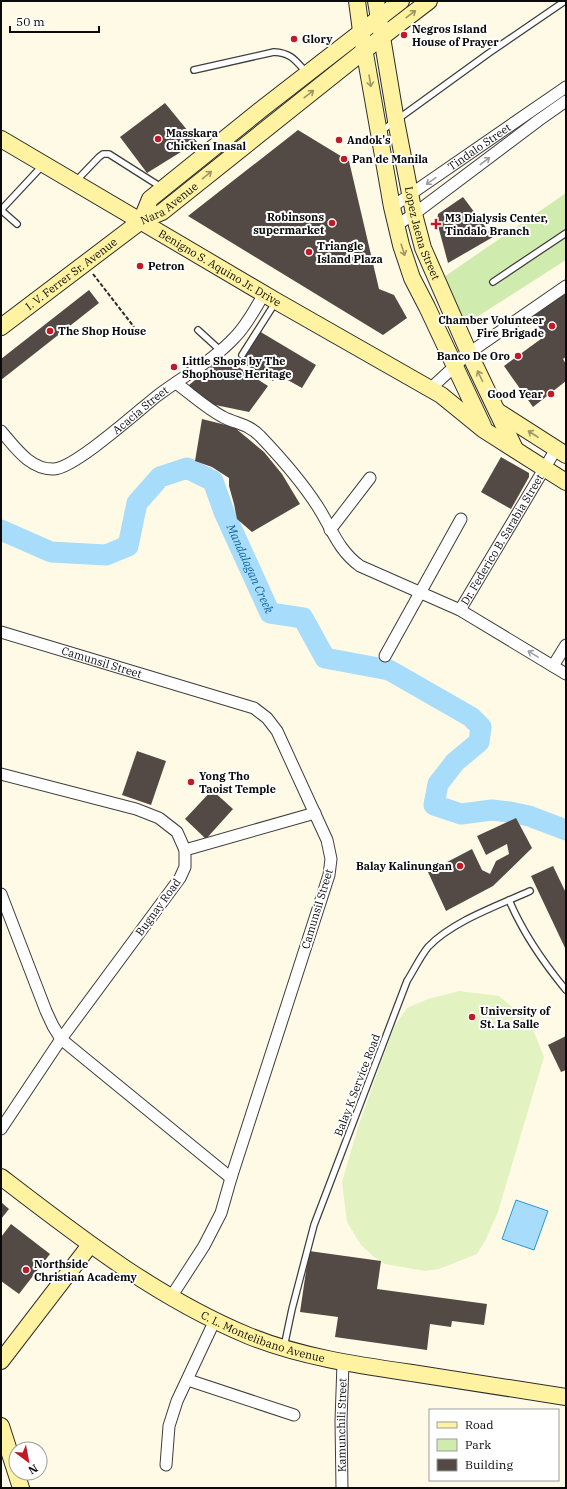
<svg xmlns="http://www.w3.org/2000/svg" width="567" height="1489" font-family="'IBM Plex Serif',serif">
<rect width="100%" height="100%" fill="#fffae6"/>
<path fill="#cfebae" d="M 566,193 L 566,260 L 466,324 L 444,277 Z"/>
<path fill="#e2f2c1" d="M 459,991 L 499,996 L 530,1022 L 544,1057 L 498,1212 L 485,1241 L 477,1254 L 439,1269 L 425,1271 L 385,1264 L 374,1257 L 361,1245 L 347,1222 L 342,1182 L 358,1127 L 394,1027 L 407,1008 L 428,999 Z"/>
<path fill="#a7ddfa" stroke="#2a95d6" d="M 516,1200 L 548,1211 L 534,1250 L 502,1239 Z"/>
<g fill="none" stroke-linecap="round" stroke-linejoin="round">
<path stroke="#a7ddfa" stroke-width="21" id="s1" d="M 1,530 L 51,552 L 106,555 L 128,546 L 137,503 L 160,477 L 187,468 L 213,481 L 224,512 L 270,613 L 303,618 L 325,658 L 389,670 L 471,717 L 481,727 L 479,742 L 455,762 L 438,784 L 434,805 L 461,814 L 492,810 L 510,812 L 529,816 L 566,830"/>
</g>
<g fill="#534a45">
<path d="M 165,103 L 197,142 L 147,173 L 120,137 Z"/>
<path d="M 298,130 L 349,161 L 379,289 L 394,295 L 407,318 L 383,335 L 188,216 Z"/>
<path d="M 463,197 L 493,237 L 448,263 L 437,222 L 438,214 Z"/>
<path d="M 89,290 L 99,303 L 1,380 L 1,359 Z"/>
<path d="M 566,293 L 566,357 L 563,359 L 566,364 L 566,381 L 533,407 L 504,366 L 545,336 L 532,317 Z"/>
<path d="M 259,331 L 316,365 L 302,388 L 277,374 L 273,381 L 241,362 Z"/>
<path d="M 223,357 L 268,386 L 249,412 L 201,402 L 189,385 Z"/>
<path d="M 202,419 L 234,427 L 264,452 L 282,474 L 300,504 L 252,532 L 237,519 L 234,504 L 229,486 L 229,478 L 212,467 L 195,461 Z"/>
<path d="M 501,457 L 529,473 L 529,477 L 511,509 L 481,492 Z"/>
<path d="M 137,751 L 166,761 L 151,805 L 122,795 Z"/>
<path d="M 212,790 L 233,809 L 206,839 L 185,819 Z"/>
<path d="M 516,818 L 532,848 L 493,886 L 446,911 L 428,872 L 472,849 L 482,870 L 490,874 L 496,861 L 509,854 L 507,844 L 486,855 L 477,836 Z"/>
<path d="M 553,866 L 566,893 L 566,950 L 531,876 Z"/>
<path d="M 566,1036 L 566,1070 L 561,1072 L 548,1045 Z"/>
<path d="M 1,1202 L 9,1209 L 1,1219 Z"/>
<path d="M 11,1224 L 50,1254 L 19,1294 L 1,1281 L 1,1237 Z"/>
<path d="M 309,1251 L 381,1261 L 377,1289 L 487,1304 L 484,1325 L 452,1321 L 451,1327 L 430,1324 L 427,1350 L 335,1337 L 338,1317 L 300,1312 Z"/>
</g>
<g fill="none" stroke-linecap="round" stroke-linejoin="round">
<defs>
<g id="lane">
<path d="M 194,70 L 274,52 C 291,53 295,60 306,72"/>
<path d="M 380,132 L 489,53 L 565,1"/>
<path d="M 75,182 L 99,157 L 103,154 L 109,154 L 161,187"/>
<path d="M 1,210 L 43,165"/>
<path d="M 1,210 L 17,224"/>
<path d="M 493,282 L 566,233"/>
<path d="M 198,330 L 221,351"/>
<path d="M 242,355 L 275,303"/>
<path d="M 509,900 C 523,933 543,962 566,990"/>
<path d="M 284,1347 L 292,1309 L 314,1225 L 407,981 C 414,970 420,957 428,947 C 453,921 497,906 530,891"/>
</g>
<g id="street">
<path id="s2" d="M 392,207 L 566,87"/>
<path d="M 397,225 L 414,214 L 539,120 L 566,101"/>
<path d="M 176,383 C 191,394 206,408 223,417 C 237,424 248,424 260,436 C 281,458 302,482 318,507 C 332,529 338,550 360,566 L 460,610 L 566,674"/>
<path d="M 430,389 L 469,353 L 566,286"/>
<path id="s3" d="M 1,431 C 15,447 30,470 54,469 C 75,468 138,411 157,396 C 183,376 213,361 235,337 C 247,325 255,309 264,294"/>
<path d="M 330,530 L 370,478"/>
<path id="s4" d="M 460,610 L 556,449"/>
<path id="s5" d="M 1,632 L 254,708 L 267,718 L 277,731 L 327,840 L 331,859 L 329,875 L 231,1178 L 221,1213 L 204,1246 L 171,1297"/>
<path d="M 385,656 L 461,519"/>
<path d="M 553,666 L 566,645"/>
<path d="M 1,774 L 136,809 L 159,818 L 177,832 L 185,850 L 185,867 L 180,878 L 61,1039 L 1,1129"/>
<path d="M 185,850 L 315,813"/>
<path d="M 1,894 L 46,1011 L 53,1026 L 61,1039 L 231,1178"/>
<path d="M 188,1380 L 294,1415"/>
<path d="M 166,1465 L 169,1426 L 177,1401 L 215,1320"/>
<path id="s6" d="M 342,1488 L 341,1421 L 343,1363"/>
</g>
<g id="secondary">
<path d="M 357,1 L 361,31 L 379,133 L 392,207 L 401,245 L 412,278 L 427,307 L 483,426"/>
<path id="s7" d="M 376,1 L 396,121 L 414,214 L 423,248 L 469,353 L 515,449"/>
<path id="s8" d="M 1,139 L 276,301 L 441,395 L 484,430 L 566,482"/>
<path d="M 141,221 L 150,199 L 263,108 L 401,1"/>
<path id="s9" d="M 1,327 L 141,221 L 162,212 L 365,50 L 429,1"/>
<path d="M 497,411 L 566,455"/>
<path id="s10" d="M 1,1177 C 79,1237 157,1298 249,1336 C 301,1357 357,1365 412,1373 C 464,1381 515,1389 566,1397"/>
<path d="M 1,1361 L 90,1245"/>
<path d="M 1,1426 L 21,1488"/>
</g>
</defs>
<use href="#lane" stroke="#3d3d3d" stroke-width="8"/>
<use href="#street" stroke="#3d3d3d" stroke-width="13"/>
<use href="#secondary" stroke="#2c2c2c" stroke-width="18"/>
<path stroke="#2c2c2c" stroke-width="2" stroke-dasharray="4 2" stroke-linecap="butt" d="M 93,274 L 134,327"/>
<use href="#lane" stroke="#fff" stroke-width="5.5"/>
<use href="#street" stroke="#fff" stroke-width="11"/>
<use href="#secondary" stroke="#fff3a1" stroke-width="16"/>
</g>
<defs><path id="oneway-shaft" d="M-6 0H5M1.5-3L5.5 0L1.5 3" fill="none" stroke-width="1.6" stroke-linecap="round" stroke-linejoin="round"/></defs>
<g stroke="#9d9665">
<use href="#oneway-shaft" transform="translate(411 14) rotate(-37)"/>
<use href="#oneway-shaft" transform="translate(370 81) rotate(81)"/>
<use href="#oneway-shaft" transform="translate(309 94) rotate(-38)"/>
<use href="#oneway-shaft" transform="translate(207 175) rotate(-39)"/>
<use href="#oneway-shaft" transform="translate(403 250) rotate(72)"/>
<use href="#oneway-shaft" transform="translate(480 376) rotate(-116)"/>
<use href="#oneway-shaft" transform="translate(533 434) rotate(-147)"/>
</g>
<g stroke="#9d9d9d">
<use href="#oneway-shaft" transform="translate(485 161) rotate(-37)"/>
<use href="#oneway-shaft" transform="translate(431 181) rotate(145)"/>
<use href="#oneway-shaft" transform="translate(533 654) rotate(-149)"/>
</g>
<g fill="#c11a26" stroke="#fff" stroke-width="1.5">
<circle cx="404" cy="35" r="4"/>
<circle cx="294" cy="39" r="4"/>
<circle cx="158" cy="139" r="4"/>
<circle cx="339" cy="140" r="4"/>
<circle cx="344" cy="159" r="4"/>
<circle cx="332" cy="223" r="4"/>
<path d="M434 218h4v4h4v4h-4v4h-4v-4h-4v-4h4z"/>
<circle cx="309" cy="252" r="4"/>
<circle cx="140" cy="266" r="4"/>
<circle cx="552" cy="326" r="4"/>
<circle cx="50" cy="331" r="4"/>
<circle cx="518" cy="356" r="4"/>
<circle cx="174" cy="367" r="4"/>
<circle cx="551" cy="394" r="4"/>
<circle cx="191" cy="782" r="4"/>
<circle cx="460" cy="866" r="4"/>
<circle cx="472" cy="1017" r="4"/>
<circle cx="26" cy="1270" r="4"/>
</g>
<g text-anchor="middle" stroke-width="4" stroke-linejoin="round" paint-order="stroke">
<g font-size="11" font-weight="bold" fill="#0a0a0a" stroke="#fff" text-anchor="start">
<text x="412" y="33">Negros Island<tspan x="412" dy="13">House of Prayer</tspan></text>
<text x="302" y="43">Glory</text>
<text x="166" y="137">Masskara<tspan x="166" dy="13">Chicken Inasal</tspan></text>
<text x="347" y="144">Andok's</text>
<text x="352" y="163">Pan de Manila</text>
<text x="324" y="221" text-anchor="end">Robinsons<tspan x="324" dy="13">supermarket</tspan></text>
<text x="445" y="222">M3 Dialysis Center,<tspan x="445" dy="13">Tindalo Branch</tspan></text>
<text x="317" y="250">Triangle<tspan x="317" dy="13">Island Plaza</tspan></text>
<text x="148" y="270">Petron</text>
<text x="544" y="324" text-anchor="end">Chamber Volunteer<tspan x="544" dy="13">Fire Brigade</tspan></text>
<text x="58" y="335">The Shop House</text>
<text x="510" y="360" text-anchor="end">Banco De Oro</text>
<text x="182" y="365">Little Shops by The<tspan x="182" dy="13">Shophouse Heritage</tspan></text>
<text x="543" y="398" text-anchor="end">Good Year</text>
<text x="199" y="780">Yong Tho<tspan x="199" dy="13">Taoist Temple</tspan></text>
<text x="452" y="870" text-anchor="end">Balay Kalinungan</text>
<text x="480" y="1015">University of<tspan x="480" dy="13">St. La Salle</tspan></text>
<text x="34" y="1268">Northside<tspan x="34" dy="13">Christian Academy</tspan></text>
</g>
<g font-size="11" fill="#0a0a0a" stroke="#fff">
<text dy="4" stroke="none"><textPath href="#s2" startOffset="106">Tindalo Street</textPath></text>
<text dy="4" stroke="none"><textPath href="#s9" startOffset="209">Nara Avenue</textPath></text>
<text dy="4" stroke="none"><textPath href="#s7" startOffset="237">Lopez Jaena Street</textPath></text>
<text dy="4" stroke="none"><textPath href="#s8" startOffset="254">Benigno S. Aquino Jr. Drive</textPath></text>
<text dy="4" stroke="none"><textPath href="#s9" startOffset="88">I. V. Ferrer Sr. Avenue</textPath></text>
<text dy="4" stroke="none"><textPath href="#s3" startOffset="173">Acacia Street</textPath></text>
<text dy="4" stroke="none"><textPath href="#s4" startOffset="82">Dr. Federico B. Sarabia Street</textPath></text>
<text dy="4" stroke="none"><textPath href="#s5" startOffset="105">Camunsil Street</textPath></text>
<text transform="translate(158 907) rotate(-54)" y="4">Bugnay Road</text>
<text transform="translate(317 909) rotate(-73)" y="4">Camunsil Street</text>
<text transform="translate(357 1085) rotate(-69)" y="4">Balay K Service Road</text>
<text dy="4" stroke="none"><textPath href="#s10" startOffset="309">C. L. Montelibano Avenue</textPath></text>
<text dy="4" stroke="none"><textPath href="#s6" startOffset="63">Kamunchili Street</textPath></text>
</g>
<g font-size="12" font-style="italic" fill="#0d64a1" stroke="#fff">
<text dy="4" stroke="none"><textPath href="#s1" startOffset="365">Mandalagan Creek</textPath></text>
</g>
</g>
<rect width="567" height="1489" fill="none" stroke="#0a0a0a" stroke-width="4"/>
<rect x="429" y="1409" width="130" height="72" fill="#ffffff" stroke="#9d9d9d"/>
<rect x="437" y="1422" width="20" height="6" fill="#fff3a1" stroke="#9d9d9d"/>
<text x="465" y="1429" font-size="12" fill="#0a0a0a">Road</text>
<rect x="437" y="1439" width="20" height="12" fill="#cfebae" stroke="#9d9d9d"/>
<text x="465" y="1449" font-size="12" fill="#0a0a0a">Park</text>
<rect x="437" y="1459" width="20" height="12" fill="#534a45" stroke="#9d9d9d"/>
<text x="465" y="1469" font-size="12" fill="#0a0a0a">Building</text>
<g transform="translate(28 1461) rotate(148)"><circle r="19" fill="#ffffff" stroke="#9d9d9d"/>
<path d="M0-3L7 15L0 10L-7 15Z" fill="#c11a26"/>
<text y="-6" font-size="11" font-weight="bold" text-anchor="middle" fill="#0a0a0a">N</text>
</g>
<path d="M10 26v6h89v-6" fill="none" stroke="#0a0a0a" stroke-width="2"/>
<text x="16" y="26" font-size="12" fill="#0a0a0a" stroke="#ffffff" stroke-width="3" paint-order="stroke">50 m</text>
</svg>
